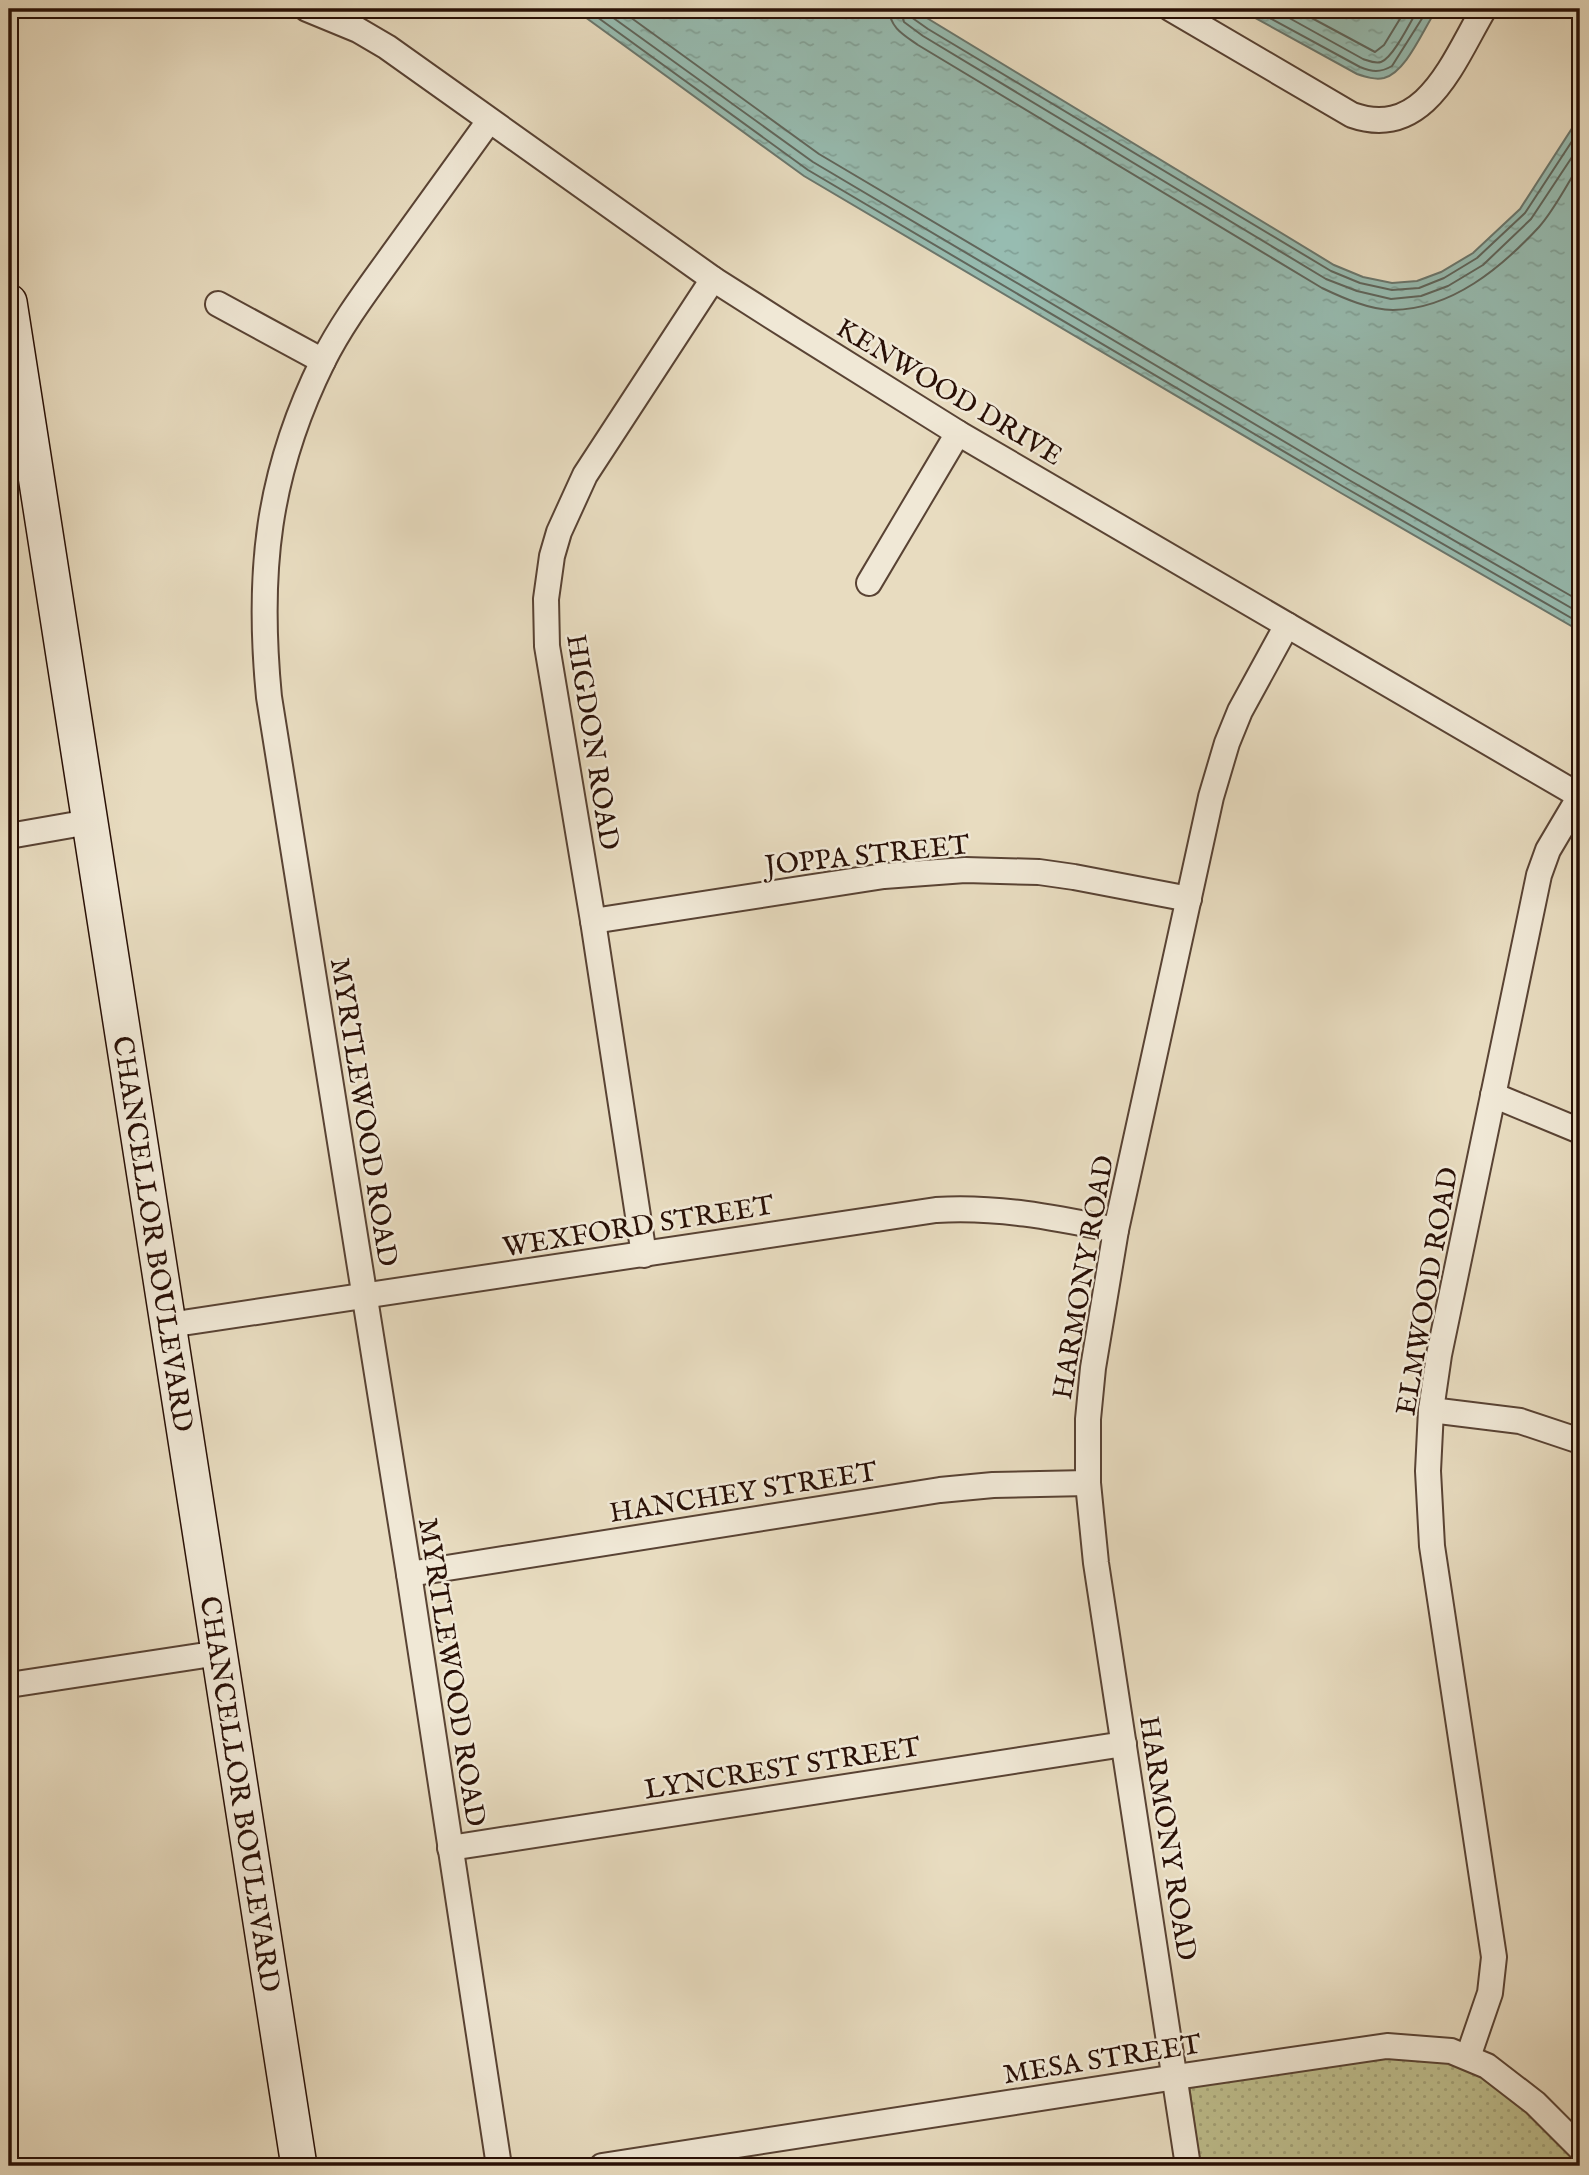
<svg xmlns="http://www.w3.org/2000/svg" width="1589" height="2175" font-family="'IM FELL English',serif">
<defs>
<pattern id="green-dots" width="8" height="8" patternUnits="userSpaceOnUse" patternTransform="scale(1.75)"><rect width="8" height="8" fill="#bebe8d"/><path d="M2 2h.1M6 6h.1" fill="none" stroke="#a3a278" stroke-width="1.8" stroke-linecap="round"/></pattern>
<pattern id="water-ripples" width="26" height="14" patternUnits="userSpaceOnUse" patternTransform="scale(1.75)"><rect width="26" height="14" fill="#97bcb1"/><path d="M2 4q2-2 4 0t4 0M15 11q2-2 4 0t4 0" fill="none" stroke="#82a197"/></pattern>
</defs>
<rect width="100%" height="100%" fill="#e8dcc0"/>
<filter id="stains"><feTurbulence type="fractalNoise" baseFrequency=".00286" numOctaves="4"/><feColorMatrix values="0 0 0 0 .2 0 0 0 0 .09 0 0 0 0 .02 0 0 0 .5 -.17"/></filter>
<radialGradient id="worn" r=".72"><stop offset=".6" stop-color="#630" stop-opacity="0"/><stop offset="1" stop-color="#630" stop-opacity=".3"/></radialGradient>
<path fill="url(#green-dots)" stroke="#74674a" stroke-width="2" d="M 1387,2057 L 1447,2062 L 1480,2075 L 1526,2110 L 1580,2166 L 1200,2166 L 1189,2085 Z"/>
<g fill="url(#water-ripples)" stroke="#6b776d" stroke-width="2">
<path d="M 574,9 L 912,9 L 1334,265 L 1363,277 L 1392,283 L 1417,281 L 1441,272 L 1473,253 L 1520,209 L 1580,116 L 1580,631 L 1341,493 L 804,176 Z"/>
<path d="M 1239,9 L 1437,9 C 1424,27 1407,72 1384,78 C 1375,80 1366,77 1357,74 Z"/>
</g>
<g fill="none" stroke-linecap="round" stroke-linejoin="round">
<g stroke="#60665c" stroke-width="2">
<path d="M 586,9 L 808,170 L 1344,487 L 1580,623"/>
<path d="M 601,9 L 813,162 L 1349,480 L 1580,613"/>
<path d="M 619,9 L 819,154 L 1354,471 L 1580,601"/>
<path d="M 889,9 C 890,28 904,35 918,45 L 1322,288 C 1343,298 1370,310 1393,310 C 1452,309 1501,268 1539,227 C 1555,209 1567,184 1580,164"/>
<path d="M 900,9 L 904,22 L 923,36 L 1326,279 L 1357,291 L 1391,299 L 1421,296 L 1448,286 L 1483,265 L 1531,219 L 1580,145"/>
<path d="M 909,9 L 911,17 L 928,29 L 1331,271 L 1360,283 L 1392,290 L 1419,288 L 1444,278 L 1477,258 L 1525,213 L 1580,129"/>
<path d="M 1253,9 L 1360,67 C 1372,72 1380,73 1392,66 L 1428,9"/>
<path d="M 1273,9 L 1363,59 C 1369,61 1375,64 1381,62 C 1393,58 1411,21 1418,9"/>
<path d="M 1295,9 L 1375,52 L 1384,45 L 1406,9"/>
</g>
<defs>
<g id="street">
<path d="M 307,9 L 358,30 L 387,47 L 713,279 L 790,328 L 958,433 L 1580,796"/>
<path d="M 1171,9 L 1352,115 C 1426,141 1454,59 1484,9"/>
<path d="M 489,121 C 457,165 425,210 393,254 C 368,289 342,323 323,361 C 267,474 257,573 269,697 L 409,1574 L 499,2166"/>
<path d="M 218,304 L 323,361"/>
<path d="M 869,583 L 958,433"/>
<path d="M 9,836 L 89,822"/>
<path d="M 593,921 L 884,876 L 965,870 L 1039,872 L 1074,877 L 1189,899"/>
<path d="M 1493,1095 L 1580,1131"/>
<path d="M 644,1255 L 593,921 L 547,646 L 546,599 L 552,556 L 559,532 L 585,475 L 713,279"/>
<path d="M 169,1325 L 936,1210 C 998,1206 1056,1218 1116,1230"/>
<path d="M 1431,1410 L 1520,1421 L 1580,1441"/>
<path d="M 409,1574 L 940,1490 L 993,1485 L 1088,1483"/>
<path d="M 9,1685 L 219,1653"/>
<path d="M 450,1848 L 1124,1744"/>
<path d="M 1468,2057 L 1490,1993 L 1494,1957 L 1432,1546 L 1428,1471 L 1431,1410 L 1439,1355 L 1539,875 L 1548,850 L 1580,796"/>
<path d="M 602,2166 L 1176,2077 L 1387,2046 L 1451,2051 L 1487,2066 L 1535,2103 L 1580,2148"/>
<path d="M 1188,2166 L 1096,1563 L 1088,1483 L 1088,1419 L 1093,1368 L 1116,1230 L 1211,797 L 1227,743 L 1240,711 L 1287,625"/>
</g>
<g id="secondary">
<path id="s1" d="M 9,302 L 299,2166"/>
</g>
</defs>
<use href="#street" stroke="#594334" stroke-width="28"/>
<use href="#secondary" stroke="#291006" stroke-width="38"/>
<use href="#street" stroke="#f0e8d6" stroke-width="24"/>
<use href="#secondary" stroke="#f0e8d6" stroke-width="35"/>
</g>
<g text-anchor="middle" stroke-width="5" stroke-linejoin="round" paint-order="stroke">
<g font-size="28" fill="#291006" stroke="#f0e8d6">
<text transform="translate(950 391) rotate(31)" y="10">KENWOOD DRIVE</text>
<text transform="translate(594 742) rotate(81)" y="10">HIGDON ROAD</text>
<text transform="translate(867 854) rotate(-6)" y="10">JOPPA STREET</text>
<text transform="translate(365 1112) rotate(81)" y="10">MYRTLEWOOD ROAD</text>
<text transform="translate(638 1225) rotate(-9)" y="10">WEXFORD STREET</text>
<text dy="10" stroke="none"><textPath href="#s1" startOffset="943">CHANCELLOR BOULEVARD</textPath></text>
<text transform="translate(1082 1277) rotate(-80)" y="10">HARMONY ROAD</text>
<text transform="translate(1426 1291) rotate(-80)" y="10">ELMWOOD ROAD</text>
<text transform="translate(743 1491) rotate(-9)" y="10">HANCHEY STREET</text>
<text transform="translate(453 1672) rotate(81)" y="10">MYRTLEWOOD ROAD</text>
<text transform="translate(782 1767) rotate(-9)" y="10">LYNCREST STREET</text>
<text dy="10" stroke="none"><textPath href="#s1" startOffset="1510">CHANCELLOR BOULEVARD</textPath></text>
<text transform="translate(1169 1838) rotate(81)" y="10">HARMONY ROAD</text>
<text transform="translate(1102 2058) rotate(-9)" y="10">MESA STREET</text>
</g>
</g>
<rect width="1589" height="2175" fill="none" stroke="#e8dcc0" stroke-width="35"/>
<rect x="10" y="10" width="1568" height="2154" fill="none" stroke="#291006" stroke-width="3.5"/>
<rect x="18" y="18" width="1554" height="2140" fill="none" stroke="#291006" stroke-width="2"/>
<rect width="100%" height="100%" filter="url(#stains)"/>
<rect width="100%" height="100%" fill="url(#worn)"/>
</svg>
